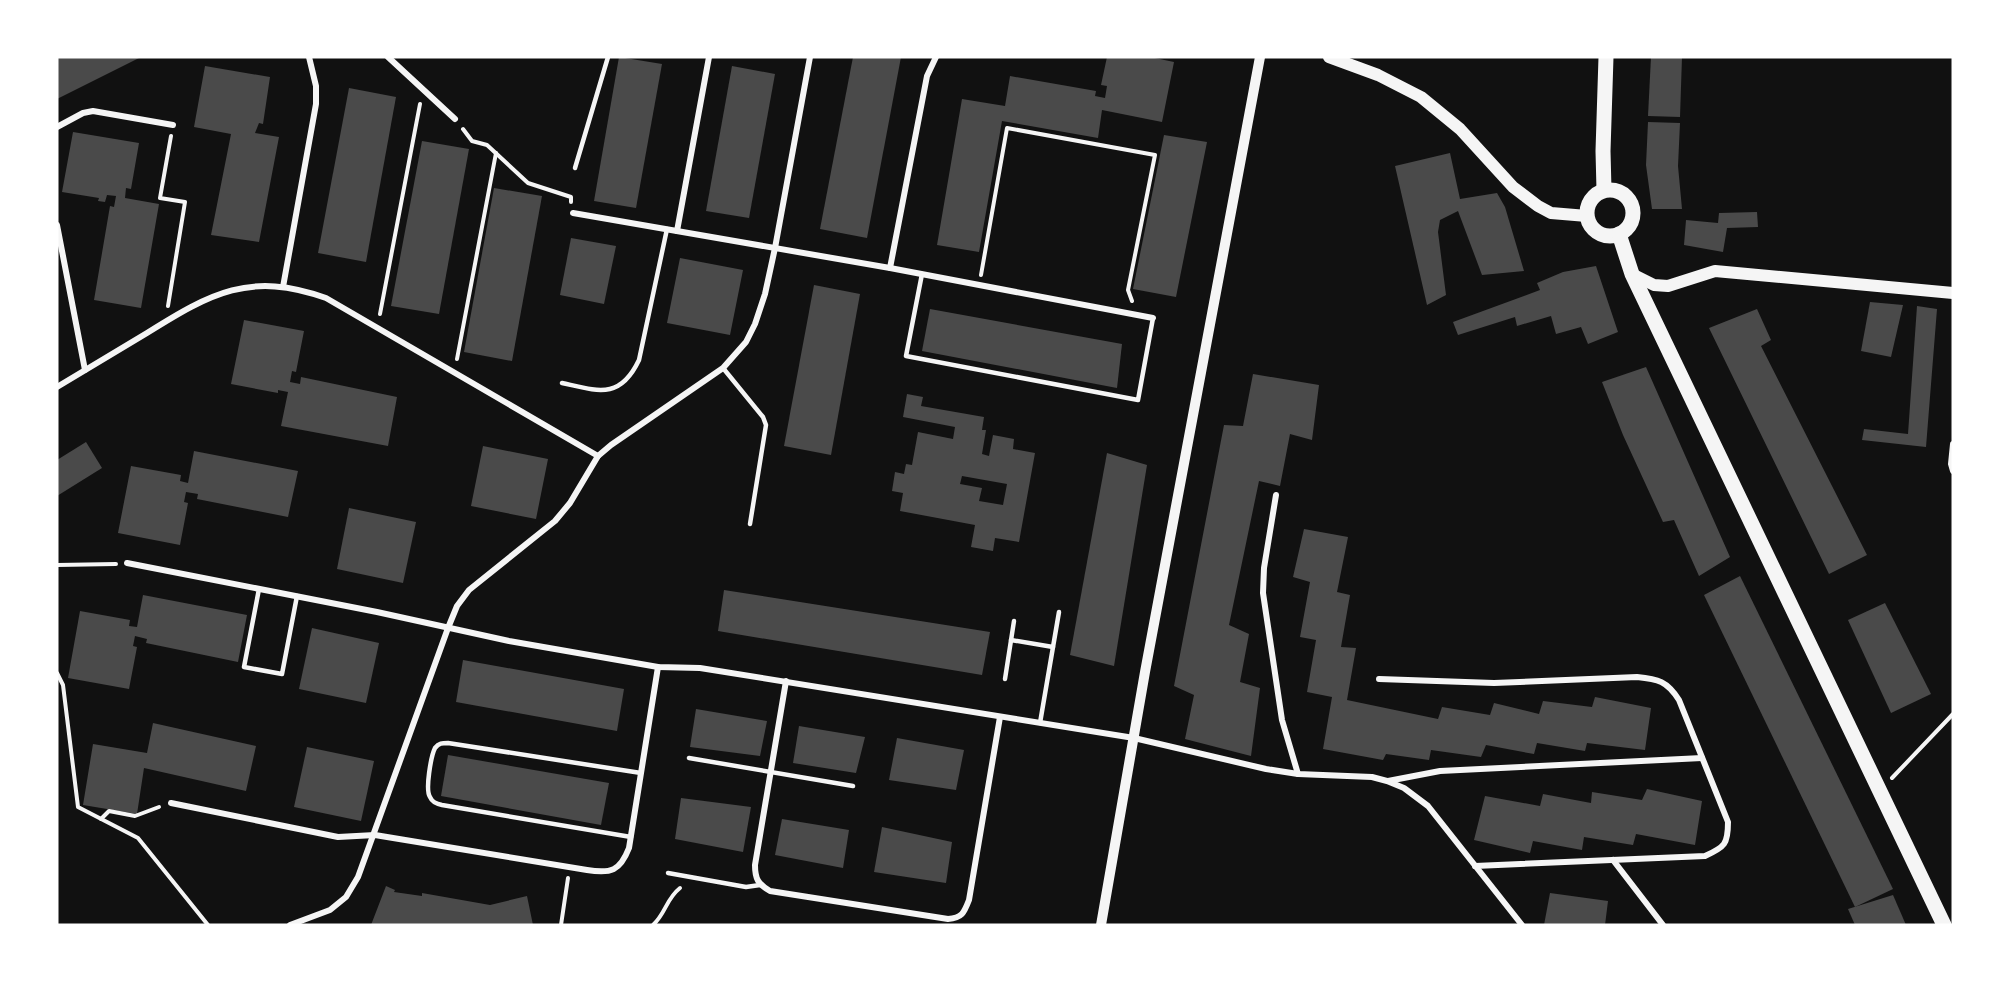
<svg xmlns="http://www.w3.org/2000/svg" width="2010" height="982" font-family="Karla,sans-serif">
<rect width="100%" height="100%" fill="#111"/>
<g fill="#4a4a4a" fill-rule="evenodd">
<path d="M 57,57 L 141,57 L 57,99 Z"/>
<path d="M 619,57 L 662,64 L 636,208 L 594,201 Z"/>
<path d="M 853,57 L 901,57 L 867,238 L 820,229 Z"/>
<path d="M 1107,57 L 1150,57 L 1174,62 L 1162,122 L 1102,110 L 1098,138 L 1002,121 L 979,252 L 937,245 L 962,99 L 1005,106 L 1010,76 L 1096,91 L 1095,96 L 1105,98 L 1107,86 L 1101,85 Z"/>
<path d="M 1651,57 L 1682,57 L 1680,117 L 1648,116 Z"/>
<path d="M 205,66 L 270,77 L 263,124 L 259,123 L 255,133 L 279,137 L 259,242 L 211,235 L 231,134 L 194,127 Z"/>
<path d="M 732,66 L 775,74 L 749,218 L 706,211 Z"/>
<path d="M 349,88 L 396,97 L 366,262 L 318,253 Z"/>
<path d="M 1648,122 L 1680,123 L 1678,166 L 1682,209 L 1652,209 L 1646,165 Z"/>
<path d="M 73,132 L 139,143 L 131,189 L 126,188 L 125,198 L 159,204 L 141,308 L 94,300 L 110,206 L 114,207 L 116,196 L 107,195 L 105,202 L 98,201 L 99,198 L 62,192 Z"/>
<path d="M 1164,135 L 1207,142 L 1176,297 L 1133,289 Z"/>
<path d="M 422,141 L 469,149 L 439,314 L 391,306 Z"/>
<path d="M 1450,153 L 1460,199 L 1497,193 L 1505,207 L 1524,271 L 1482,275 L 1458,211 L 1440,220 L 1438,232 L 1446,295 L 1427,305 L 1395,166 Z"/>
<path d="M 494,188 L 542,196 L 512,361 L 464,352 Z"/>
<path d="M 1757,212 L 1758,227 L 1727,228 L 1723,252 L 1684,245 L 1686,220 L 1718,223 L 1719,213 Z"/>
<path d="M 571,238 L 616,246 L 604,304 L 560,295 Z"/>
<path d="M 680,258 L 743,270 L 730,335 L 667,323 Z"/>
<path d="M 1596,266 L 1618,332 L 1588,344 L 1581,327 L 1556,334 L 1551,316 L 1517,326 L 1515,317 L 1458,335 L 1453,322 L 1540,290 L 1537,283 L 1563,272 Z"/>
<path d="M 814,285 L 860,294 L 831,455 L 784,446 Z"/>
<path d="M 1870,302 L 1903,305 L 1891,357 L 1861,351 Z"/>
<path d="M 1917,306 L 1937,309 L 1926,447 L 1862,440 L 1864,429 L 1908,434 Z"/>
<path d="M 930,309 L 1122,344 L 1117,388 L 922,351 Z"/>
<path d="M 1757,309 L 1771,340 L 1761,346 L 1867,555 L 1829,574 L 1709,328 Z"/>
<path d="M 244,320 L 304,331 L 296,372 L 292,371 L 290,382 L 300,384 L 301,377 L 397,397 L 388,446 L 281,426 L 288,392 L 278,390 L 278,393 L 231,384 Z"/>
<path d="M 1646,367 L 1730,557 L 1699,576 L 1674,520 L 1663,522 L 1623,435 L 1602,382 Z"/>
<path d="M 1253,374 L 1319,385 L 1312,440 L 1290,434 L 1280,486 L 1259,481 L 1229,625 L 1249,634 L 1240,682 L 1260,688 L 1251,756 L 1185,739 L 1194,695 L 1174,686 L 1224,425 L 1243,426 Z"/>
<path d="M 907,394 L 923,397 L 921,406 L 984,417 L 982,430 L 986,430 L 982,454 L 989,456 L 993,435 L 1014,439 L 1013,449 L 1035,453 L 1019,542 L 995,538 L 993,551 L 971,547 L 975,525 L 900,511 L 903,493 L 892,491 L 895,472 L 904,474 L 906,464 L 912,465 L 918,432 L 953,439 L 955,427 L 903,417 ZM 962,476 L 1007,484 L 1003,505 L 979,501 L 982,488 L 960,484 Z"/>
<path d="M 86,442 L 102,468 L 57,496 L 57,460 Z"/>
<path d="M 483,446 L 548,459 L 536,519 L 471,506 Z"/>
<path d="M 194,451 L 298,471 L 288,517 L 197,499 L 198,494 L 186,492 L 184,502 L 188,503 L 180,545 L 118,533 L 131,466 L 181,475 L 180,481 L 188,483 Z"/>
<path d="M 1107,453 L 1147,465 L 1114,666 L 1070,655 Z"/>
<path d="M 349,508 L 416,522 L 403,583 L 337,569 Z"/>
<path d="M 1304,529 L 1348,537 L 1337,592 L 1350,595 L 1341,647 L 1356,648 L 1347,700 L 1438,719 L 1442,707 L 1490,715 L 1494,703 L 1539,714 L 1543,701 L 1592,707 L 1595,697 L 1651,708 L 1645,750 L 1587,743 L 1585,751 L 1537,743 L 1534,754 L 1486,745 L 1481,757 L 1431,750 L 1429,760 L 1386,754 L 1383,760 L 1323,749 L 1332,697 L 1307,692 L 1316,640 L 1300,637 L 1310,582 L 1293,577 Z"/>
<path d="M 1740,576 L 1893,889 L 1855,907 L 1704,595 Z"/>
<path d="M 724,590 L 990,632 L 982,675 L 718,631 Z"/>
<path d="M 143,595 L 247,615 L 238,662 L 146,643 L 147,639 L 135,636 L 133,646 L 137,647 L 129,689 L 68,678 L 80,611 L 130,620 L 129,626 L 137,627 Z"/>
<path d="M 1885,603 L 1931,694 L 1891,713 L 1848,620 Z"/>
<path d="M 312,628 L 379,643 L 366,703 L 299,689 Z"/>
<path d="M 463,660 L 624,689 L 617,731 L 456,702 Z"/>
<path d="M 696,709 L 767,721 L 760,756 L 690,747 Z"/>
<path d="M 153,723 L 256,746 L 246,791 L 144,768 L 137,814 L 83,805 L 93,744 L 147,753 Z"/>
<path d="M 799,726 L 865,737 L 856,773 L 793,763 Z"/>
<path d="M 897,738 L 964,750 L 956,790 L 889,780 Z"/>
<path d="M 307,747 L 374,761 L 361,821 L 294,807 Z"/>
<path d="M 448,755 L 609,783 L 601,825 L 441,796 Z"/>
<path d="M 1647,789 L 1702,801 L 1695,845 L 1636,834 L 1633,845 L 1584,837 L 1582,850 L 1533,841 L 1530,853 L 1474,840 L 1485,796 L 1540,806 L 1543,794 L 1591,803 L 1592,792 L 1642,800 Z"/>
<path d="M 681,798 L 751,807 L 743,852 L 675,839 Z"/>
<path d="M 782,819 L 849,830 L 843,868 L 775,855 Z"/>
<path d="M 882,827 L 952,842 L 946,883 L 874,872 Z"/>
<path d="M 386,886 L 395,890 L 394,892 L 422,896 L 422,893 L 490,905 L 527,896 L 533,925 L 371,925 Z"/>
<path d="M 1550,893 L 1608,901 L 1605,925 L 1544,925 Z"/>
<path d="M 1893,895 L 1906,925 L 1855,925 L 1848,909 Z"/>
</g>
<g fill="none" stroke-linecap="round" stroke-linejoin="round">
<g stroke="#f5f5f5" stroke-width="4">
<path d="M 463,129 L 472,141 L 487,145 L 528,183 L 571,197 L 571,202"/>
<path d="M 981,275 L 1007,128 L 1155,155 L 1128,290 L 1132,301"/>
<path d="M 168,306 L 185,202 L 160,198 L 171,136"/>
<path d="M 380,314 L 420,104"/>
<path d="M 457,359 L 496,153"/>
<path d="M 57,565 L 116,564"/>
<path d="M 57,673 L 63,685 L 78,807 L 138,838 L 208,925"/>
<path d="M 1892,778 L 1953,714"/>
<path d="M 101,819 L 109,811 L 135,816 L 159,807"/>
<path d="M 561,925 L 568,878"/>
<path d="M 653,925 C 666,913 666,899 680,888"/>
</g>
<g stroke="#f5f5f5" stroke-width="4.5">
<path d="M 575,168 L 608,57"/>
<path d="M 922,274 L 906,356 L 1138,400 L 1153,318"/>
<path d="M 723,368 L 763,417 L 766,425 L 750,524"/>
<path d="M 562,383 C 598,391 620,400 639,360 L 667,229"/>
<path d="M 259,589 L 244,667 L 282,674 L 297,596"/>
<path d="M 1011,640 L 1053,647"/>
<path d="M 1005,679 L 1014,621"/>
<path d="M 1040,723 L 1059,612"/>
<path d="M 689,758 L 853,786"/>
<path d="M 631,837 L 442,805 C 437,804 432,802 430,797 C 425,790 431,756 435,748 C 439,743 442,743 448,743 L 641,773"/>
<path d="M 668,873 L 746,887 L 760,885"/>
</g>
<g stroke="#f5f5f5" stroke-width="6">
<path d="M 388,57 L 455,119"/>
<path d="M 57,127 L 83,113 L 93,111 L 173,125"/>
<path d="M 573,213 L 890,268 L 1153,318"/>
<path d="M 57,225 L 85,370"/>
<path d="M 677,231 L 709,57"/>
<path d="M 890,268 L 927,76 L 936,57"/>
<path d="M 283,287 L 316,104 L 316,86 L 309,57"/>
<path d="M 57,387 C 87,369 117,351 147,333 C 211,293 250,271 326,298 L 598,456"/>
<path d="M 1953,444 L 1951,464 L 1953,471"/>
<path d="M 1276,495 L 1264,568 L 1263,593 L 1282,720 L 1298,774"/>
<path d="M 127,563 L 377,612 L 509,641 L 658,667 L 700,668 L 1134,738 L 1266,769 L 1298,774 L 1372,777 L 1387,781 L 1404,788 L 1428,806 L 1522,925"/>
<path d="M 1379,679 L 1494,683 L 1637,677 C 1658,679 1667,681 1679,700 L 1728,822 C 1728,844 1725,847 1705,856 L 1475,866"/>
<path d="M 786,681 L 755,865 C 755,879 758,884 770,891 L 948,919 C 962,918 964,913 969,900 L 1000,717"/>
<path d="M 1388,781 L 1440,771 L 1702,758"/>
<path d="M 171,803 L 338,837 L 375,835 L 387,837 L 587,870 C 611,874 620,871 629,848 L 658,667"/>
<path d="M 1613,860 L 1663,925"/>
<path d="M 290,925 L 330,910 L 346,897 L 358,877 L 448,628 L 457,606 L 469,590 L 555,521 L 570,503 L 598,456 L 611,445 L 723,368 L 746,342 L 755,324 L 765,294 L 775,248 L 810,57"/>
</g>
<path stroke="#f5f5f5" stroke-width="10" d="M 1101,925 L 1145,672 L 1260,57"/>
<g stroke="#f5f5f5" stroke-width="12">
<path d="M 1329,57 L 1378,75 L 1421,97 L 1460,129 L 1513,187 L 1538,206 L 1551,213 L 1587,216"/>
<path d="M 1632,274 L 1654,285 L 1668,286 L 1715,271 L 1953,293"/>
</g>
<g stroke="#f5f5f5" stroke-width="15">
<circle cx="1610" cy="213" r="23"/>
<path d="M 1604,190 L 1603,151 L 1606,57"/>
<path d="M 1619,234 L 1632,274 L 1944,925"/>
</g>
</g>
<rect width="2010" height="982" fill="none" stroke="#ffffff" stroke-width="117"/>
</svg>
